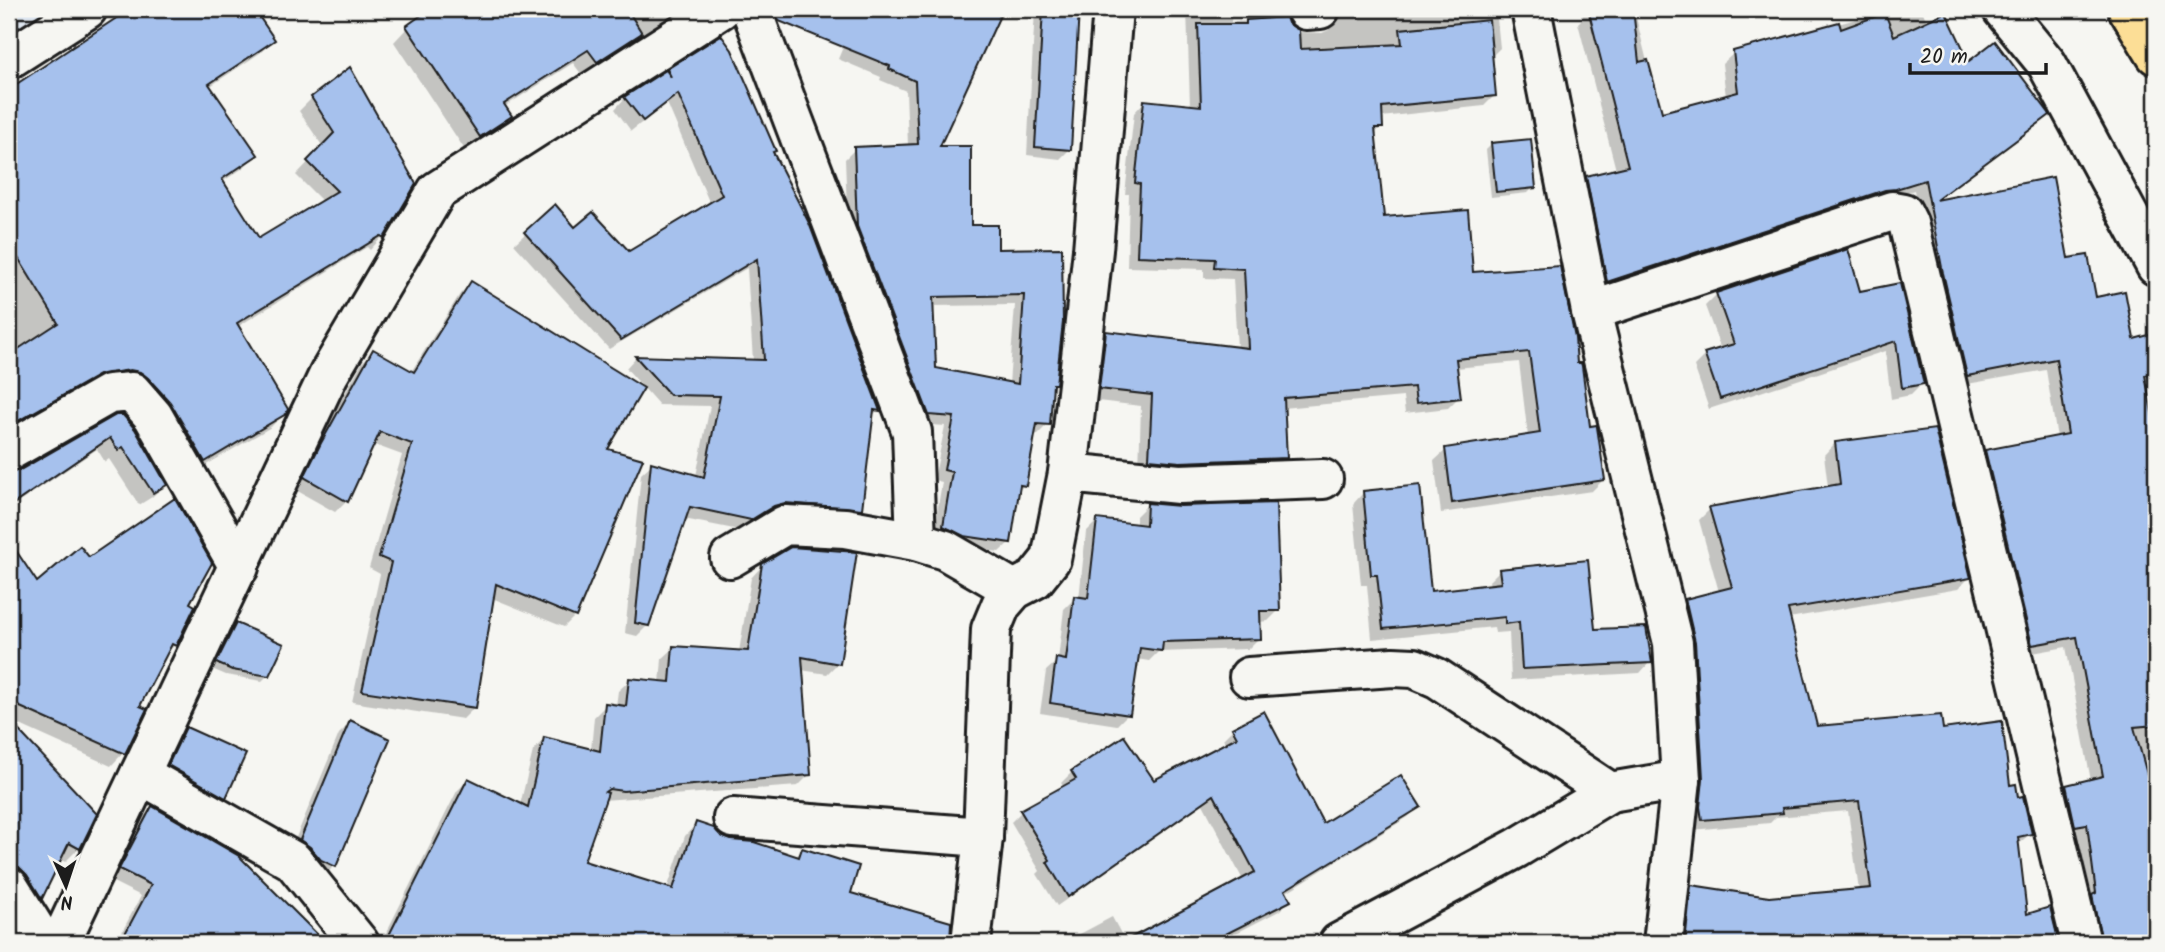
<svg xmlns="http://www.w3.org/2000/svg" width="2165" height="952" font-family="Kalam,sans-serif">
<rect width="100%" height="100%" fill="#f6f6f2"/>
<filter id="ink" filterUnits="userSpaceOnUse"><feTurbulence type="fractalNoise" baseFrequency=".0143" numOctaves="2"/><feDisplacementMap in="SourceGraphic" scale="14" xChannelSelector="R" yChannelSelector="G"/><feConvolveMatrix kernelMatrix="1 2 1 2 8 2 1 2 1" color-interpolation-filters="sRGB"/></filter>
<g filter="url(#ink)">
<path fill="#dee6f0" d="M 9,9 L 76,9 L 9,53 Z"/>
<g fill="#0003" fill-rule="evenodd">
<path d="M 134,9 L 251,9 L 273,40 L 260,53 L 209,87 L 256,155 L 243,168 L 222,182 L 258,241 L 323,202 L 296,175 L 323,147 L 299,111 L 312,98 L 414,184 L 382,237 L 370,250 L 367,247 L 237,327 L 284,413 L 271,427 L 191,474 L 136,390 L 9,430 L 9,92 Z"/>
<path d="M 433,9 L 683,9 L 582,75 L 573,63 L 504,107 L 510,116 L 496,130 L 465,150 L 394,42 L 408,27 Z"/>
<path d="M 859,9 L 1001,9 L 937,147 L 970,227 L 997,250 L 1060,250 L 1054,383 L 1051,386 L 1048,424 L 1038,434 L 1034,434 L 1024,485 L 1018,491 L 1010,542 L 999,552 L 953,545 L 933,537 L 942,482 L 934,480 L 945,426 L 919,424 L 848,237 L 845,159 L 855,149 L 908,146 L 906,91 L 880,80 L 881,77 L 838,59 ZM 1015,305 L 1009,384 L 935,369 L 931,306 Z"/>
<path d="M 1035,9 L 1078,9 L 1070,149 L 1060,159 L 1027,155 Z"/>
<path d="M 1187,9 L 1232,9 L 1231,22 L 1285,19 L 1287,24 L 1296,32 L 1322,33 L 1329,30 L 1331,19 L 1328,9 L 1496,9 L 1500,48 L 1491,57 L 1495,95 L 1484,106 L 1381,117 L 1381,127 L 1374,135 L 1383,219 L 1472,274 L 1576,365 L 1588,428 L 1603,480 L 1592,491 L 1441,513 L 1434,461 L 1446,450 L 1528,437 L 1519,362 L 1456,368 L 1459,397 L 1448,408 L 1405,413 L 1403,397 L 1282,408 L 1285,458 L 1274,469 L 1139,470 L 1141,406 L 1089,400 L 1096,344 L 1107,332 L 1237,348 L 1233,279 L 1204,278 L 1204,269 L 1127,267 L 1129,194 L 1125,194 L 1134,113 L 1145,101 L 1190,106 Z"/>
<path d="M 1582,9 L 1743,9 L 1636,17 L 1660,114 L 1726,97 L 1722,64 L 1734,53 L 1892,9 L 1922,9 L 1927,23 L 1968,64 L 2047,115 L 2036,126 L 1934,202 L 2066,261 L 2095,299 L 2133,341 L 2156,335 L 2156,379 L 2144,382 L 2156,444 L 2156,943 L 2090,943 L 2076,834 L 2065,836 L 2055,798 L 2066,787 L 2091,781 L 2066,647 L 2021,655 L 1975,462 L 1986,451 L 2057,438 L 2046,370 L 1956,386 L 1932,285 L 1914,190 L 1597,291 L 1576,189 L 1587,177 L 1616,170 L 1578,23 L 1583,18 Z"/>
<path d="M 720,37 L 878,410 L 871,417 L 860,508 L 849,519 L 773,513 L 761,516 L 739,530 L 684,519 L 648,625 L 637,636 L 625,633 L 641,474 L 652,464 L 696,476 L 710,406 L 659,405 L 626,368 L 636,357 L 753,361 L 747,268 L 609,349 L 514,244 L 555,207 L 575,229 L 629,253 L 710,204 L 667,103 L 631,131 L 615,109 L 625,98 Z"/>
<path d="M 1492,144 L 1534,187 L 1528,193 L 1491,197 L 1486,150 Z"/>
<path d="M 471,283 L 606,450 L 575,616 L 564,627 L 492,598 L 474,708 L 463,719 L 352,702 L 380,574 L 369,568 L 402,455 L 372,444 L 346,501 L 335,512 L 294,489 L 310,456 L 362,363 L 373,351 L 411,372 L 460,294 Z"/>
<path d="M 1899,285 L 1922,384 L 1911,395 L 1891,399 L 1885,351 L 1709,409 L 1694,366 L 1705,355 L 1721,350 L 1705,306 L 1717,294 L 1858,293 Z"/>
<path d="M 116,417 L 165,484 L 152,497 L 139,505 L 109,459 L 105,462 L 97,449 L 9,509 L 9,474 L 21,472 Z"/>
<path d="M 1835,443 L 1969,578 L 1958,589 L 1789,618 L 1815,728 L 1941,731 L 2008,787 L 2030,834 L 2017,845 L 2025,916 L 2049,909 L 2057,943 L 1676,943 L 1681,898 L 1692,887 L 1769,899 L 1859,891 L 1848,811 L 1776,817 L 1770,823 L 1691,830 L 1674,612 L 1685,600 L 1719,592 L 1699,520 L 1710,509 L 1828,487 L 1824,455 ZM 1684,606 L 1688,606 L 1699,650 L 1695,651 Z"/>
<path d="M 1363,493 L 1430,593 L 1490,586 L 1489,581 L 1500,570 L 1594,631 L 1650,662 L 1640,673 L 1511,680 L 1509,632 L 1495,633 L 1494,627 L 1372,639 L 1367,585 L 1361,585 L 1353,504 Z"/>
<path d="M 1147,505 L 1279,610 L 1268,621 L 1259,622 L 1259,638 L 1248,649 L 1158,652 L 1149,661 L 1136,659 L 1128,714 L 1117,725 L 1040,713 L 1046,671 L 1058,660 L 1064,609 L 1075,598 L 1079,599 L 1086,532 L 1097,521 L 1136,525 L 1136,516 Z"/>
<path d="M 9,543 L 36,584 L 89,559 L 187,604 L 175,645 L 163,656 L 138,706 L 144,709 L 123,753 L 111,766 L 9,720 Z"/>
<path d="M 763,565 L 838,663 L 827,674 L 801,670 L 809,775 L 798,786 L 603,800 L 582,862 L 667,889 L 685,836 L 696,824 L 720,838 L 795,857 L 803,850 L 848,895 L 944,922 L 938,943 L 381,943 L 457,791 L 468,780 L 520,805 L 533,751 L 544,739 L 591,750 L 594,717 L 606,705 L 616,706 L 618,691 L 630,680 L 660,683 L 662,659 L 674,648 L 739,652 L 751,578 Z"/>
<path d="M 236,625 L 268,675 L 262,681 L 226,675 L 212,669 L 230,630 Z"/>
<path d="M 9,722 L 95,815 L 79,848 L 65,862 L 60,859 L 41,898 L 27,912 L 9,886 Z"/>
<path d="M 351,722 L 334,866 L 323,877 L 290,852 L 339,734 Z"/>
<path d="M 187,729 L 225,797 L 213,808 L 158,777 L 175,740 Z"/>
<path d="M 1233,729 L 1322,825 L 1418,807 L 1408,817 L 1285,893 L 1289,901 L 1279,911 L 1217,943 L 1063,943 L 1112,917 L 1126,943 L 1243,880 L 1203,804 L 1057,906 L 1037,874 L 1040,871 L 1011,822 L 1021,812 L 1064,787 L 1061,783 L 1072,772 L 1124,738 L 1154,782 L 1226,745 L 1223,739 Z"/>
<path d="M 152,808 L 308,928 L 302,943 L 116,943 L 141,896 L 109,880 L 141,819 Z"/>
<path d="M 1560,933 L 1640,938 L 1641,943 L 1549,943 Z"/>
</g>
<g fill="#a6c1ed" stroke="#1c1c1c" stroke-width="2" fill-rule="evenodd">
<path d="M 130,9 L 254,9 L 275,40 L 209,84 L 258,155 L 222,179 L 259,238 L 337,191 L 307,161 L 334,133 L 311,97 L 350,67 L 416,184 L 384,238 L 381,236 L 237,323 L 288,409 L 286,414 L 205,462 L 170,402 L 148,378 L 140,372 L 130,370 L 99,375 L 9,426 L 9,355 L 58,323 L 9,243 L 9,89 Z"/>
<path d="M 430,9 L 627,9 L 642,33 L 597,62 L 588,50 L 504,104 L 512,116 L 480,137 L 406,26 Z"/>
<path d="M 774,9 L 1003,9 L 940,146 L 971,146 L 971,225 L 998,225 L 998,249 L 1062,248 L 1063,322 L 1056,384 L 1053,384 L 1050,425 L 1037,424 L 1026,486 L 1020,485 L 1011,543 L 964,536 L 943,526 L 952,472 L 944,470 L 954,417 L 929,415 L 857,226 L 854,147 L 918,144 L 915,81 L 889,69 L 890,66 L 779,21 ZM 1024,295 L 1018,384 L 936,368 L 933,297 Z"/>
<path d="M 1043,9 L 1079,9 L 1071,150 L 1035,147 Z"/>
<path d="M 1588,9 L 1633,9 L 1639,62 L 1648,60 L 1662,112 L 1738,92 L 1733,51 L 1839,22 L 1841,29 L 1885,13 L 1894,36 L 1946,12 L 1969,61 L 1995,41 L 2049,113 L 2050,115 L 1936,200 L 2053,177 L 2068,258 L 2088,255 L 2096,297 L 2125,291 L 2134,339 L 2156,333 L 2156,373 L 2145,375 L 2156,435 L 2156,725 L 2134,727 L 2156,807 L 2156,943 L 2102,943 L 2092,895 L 2096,893 L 2087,824 L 2075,826 L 2066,785 L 2103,776 L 2077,637 L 2032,645 L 1985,450 L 2068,434 L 2056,359 L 1967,376 L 1943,273 L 1925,180 L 1896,189 L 1885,190 L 1607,282 L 1586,176 L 1628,166 Z"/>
<path d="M 1286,17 L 1288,23 L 1299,30 L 1300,49 L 1402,44 L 1400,29 L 1489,20 L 1496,96 L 1382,107 L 1383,128 L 1375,128 L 1384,217 L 1468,210 L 1473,272 L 1560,266 L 1575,338 L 1577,363 L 1581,363 L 1582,366 L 1590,426 L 1597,425 L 1597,427 L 1605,480 L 1452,503 L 1445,448 L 1540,433 L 1529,352 L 1456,359 L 1461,398 L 1416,403 L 1414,387 L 1284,398 L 1287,458 L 1180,462 L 1149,459 L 1152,395 L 1099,389 L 1106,331 L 1248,348 L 1244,269 L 1214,267 L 1215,259 L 1137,256 L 1140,184 L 1135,183 L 1144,100 L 1201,106 L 1198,24 L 1246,24 L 1246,20 Z"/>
<path d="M 721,35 L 732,50 L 776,151 L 773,152 L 809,223 L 880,411 L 874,410 L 862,509 L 785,503 L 774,506 L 751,520 L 690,507 L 649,626 L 635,623 L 651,462 L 704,477 L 720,396 L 670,395 L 635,356 L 764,360 L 757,259 L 621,340 L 524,232 L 555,204 L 575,227 L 593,212 L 629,251 L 722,195 L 678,94 L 643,121 L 624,97 L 666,70 L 671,77 L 667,69 Z"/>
<path d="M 1531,139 L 1536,188 L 1496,192 L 1491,143 Z"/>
<path d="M 1848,249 L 1860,291 L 1900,283 L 1924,384 L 1902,388 L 1896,341 L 1720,399 L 1704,353 L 1734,344 L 1716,293 Z"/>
<path d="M 471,281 L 644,388 L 608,449 L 643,459 L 576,617 L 496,584 L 476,708 L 362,691 L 391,562 L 379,557 L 412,444 L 380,432 L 348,502 L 304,477 L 321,443 L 373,349 L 414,372 Z"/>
<path d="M 116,415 L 123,415 L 135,429 L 167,485 L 153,493 L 123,447 L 118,450 L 110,438 L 9,507 L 9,473 L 20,470 Z"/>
<path d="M 1935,429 L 1971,578 L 1788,609 L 1817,726 L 1941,715 L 1943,729 L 2002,721 L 2010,785 L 2016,784 L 2018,797 L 2023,796 L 2032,834 L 2018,837 L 2027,914 L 2050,907 L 2059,943 L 1961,943 L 1960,939 L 1961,943 L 1685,943 L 1691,885 L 1769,897 L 1871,888 L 1859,801 L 1782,808 L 1783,813 L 1702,820 L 1700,807 L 1703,779 L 1695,642 L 1685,599 L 1732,587 L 1709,507 L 1840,484 L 1835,442 Z"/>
<path d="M 1420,485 L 1431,591 L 1501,583 L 1499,569 L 1588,560 L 1595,629 L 1646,627 L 1652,663 L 1522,669 L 1519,622 L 1505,624 L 1505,617 L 1383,629 L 1377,575 L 1371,575 L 1363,491 Z"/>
<path d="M 175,498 L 212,563 L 190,603 L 195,606 L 176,646 L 172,644 L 140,706 L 147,709 L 125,754 L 9,702 L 9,540 L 37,582 L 80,546 L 89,557 Z"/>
<path d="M 1147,503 L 1180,506 L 1276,503 L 1280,611 L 1260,611 L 1261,639 L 1163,642 L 1162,651 L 1140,648 L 1130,715 L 1050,703 L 1056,658 L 1066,660 L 1074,596 L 1088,598 L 1097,519 L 1146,525 Z"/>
<path d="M 791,547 L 857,552 L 840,664 L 802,657 L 811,775 L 623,791 L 609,789 L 605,792 L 608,793 L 584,861 L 673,889 L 696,822 L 714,828 L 721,836 L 731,840 L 754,842 L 799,857 L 802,848 L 859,866 L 851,893 L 951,922 L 950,943 L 385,943 L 468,778 L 528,807 L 544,737 L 600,751 L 605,703 L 626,706 L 629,678 L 670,682 L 673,646 L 748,651 L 762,564 Z"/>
<path d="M 236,623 L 284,644 L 269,676 L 232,670 L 216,663 Z"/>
<path d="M 1264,711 L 1323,823 L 1401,775 L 1421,807 L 1285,890 L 1291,901 L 1208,943 L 1121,943 L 1255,872 L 1214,795 L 1068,897 L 1047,862 L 1050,860 L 1020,810 L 1076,779 L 1071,771 L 1124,736 L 1154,780 L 1237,737 L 1232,728 Z"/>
<path d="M 9,720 L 97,814 L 80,849 L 69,843 L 42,899 L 27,875 L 19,867 L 9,865 Z"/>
<path d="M 350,720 L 390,739 L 336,867 L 321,860 L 310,847 L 300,840 Z"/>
<path d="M 186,727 L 246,754 L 226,798 L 168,765 Z"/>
<path d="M 152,806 L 239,856 L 326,943 L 120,943 L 151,885 L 119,869 Z"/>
</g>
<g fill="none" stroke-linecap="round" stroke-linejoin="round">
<defs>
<g id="minor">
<path d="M 751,9 L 912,432 L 916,541"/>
<path d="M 1531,9 L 1591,311 L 1673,643 L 1681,780 L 1663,943"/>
<path d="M 2002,9 L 2047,64 L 2156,266"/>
<path d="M 1306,10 L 1320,9"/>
<path d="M 9,59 L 87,9"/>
<path d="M 1591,311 L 1892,211 L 1903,213 L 1908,223 L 2081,943"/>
<path d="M 9,451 L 109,394 L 132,392 L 153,416 L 239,567"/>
<path d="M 1068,473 L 1179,484 L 1323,479"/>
<path d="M 730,558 L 785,525 L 845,528 L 916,541 L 945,550 L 1014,590"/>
<path d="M 1249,677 L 1393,667 L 1414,668 L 1437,678 L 1610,792"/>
<path d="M 140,774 L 293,861 L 359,943"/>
<path d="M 733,818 L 983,837"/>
<path d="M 9,887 L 44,943"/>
<path d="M 60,943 L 329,374 L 437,191 L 721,9"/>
<path d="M 971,943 L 983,837 L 991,629 L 1001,605 L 1014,590 L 1035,579 L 1051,559 L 1068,473 L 1093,250 L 1113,9"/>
<path d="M 1339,943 L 1517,848 L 1610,792 L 1681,780"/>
</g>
<path id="highway" d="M 2128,9 L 2156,55"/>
</defs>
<use href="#minor" stroke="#1c1c1c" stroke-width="44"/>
<use href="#highway" stroke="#1c1c1c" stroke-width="44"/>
<use href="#minor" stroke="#f6f6f2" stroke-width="38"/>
<use href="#highway" stroke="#fcde96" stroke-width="38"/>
</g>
</g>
<rect width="2165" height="952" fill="none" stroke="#f6f6f2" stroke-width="35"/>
<rect x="18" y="18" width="2130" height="917" fill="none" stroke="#1c1c1c" stroke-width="2.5" filter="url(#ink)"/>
<g transform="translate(66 886) rotate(177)" stroke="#f6f6f2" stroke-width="5" paint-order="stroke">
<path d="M0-5L12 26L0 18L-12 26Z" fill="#1c1c1c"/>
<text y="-10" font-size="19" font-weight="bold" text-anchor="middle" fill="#1c1c1c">N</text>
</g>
<path d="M1910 63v10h136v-10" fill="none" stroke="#1c1c1c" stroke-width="3.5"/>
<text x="1920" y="63" font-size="21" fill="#1c1c1c" stroke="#f6f6f2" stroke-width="5" paint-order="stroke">20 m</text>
</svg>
